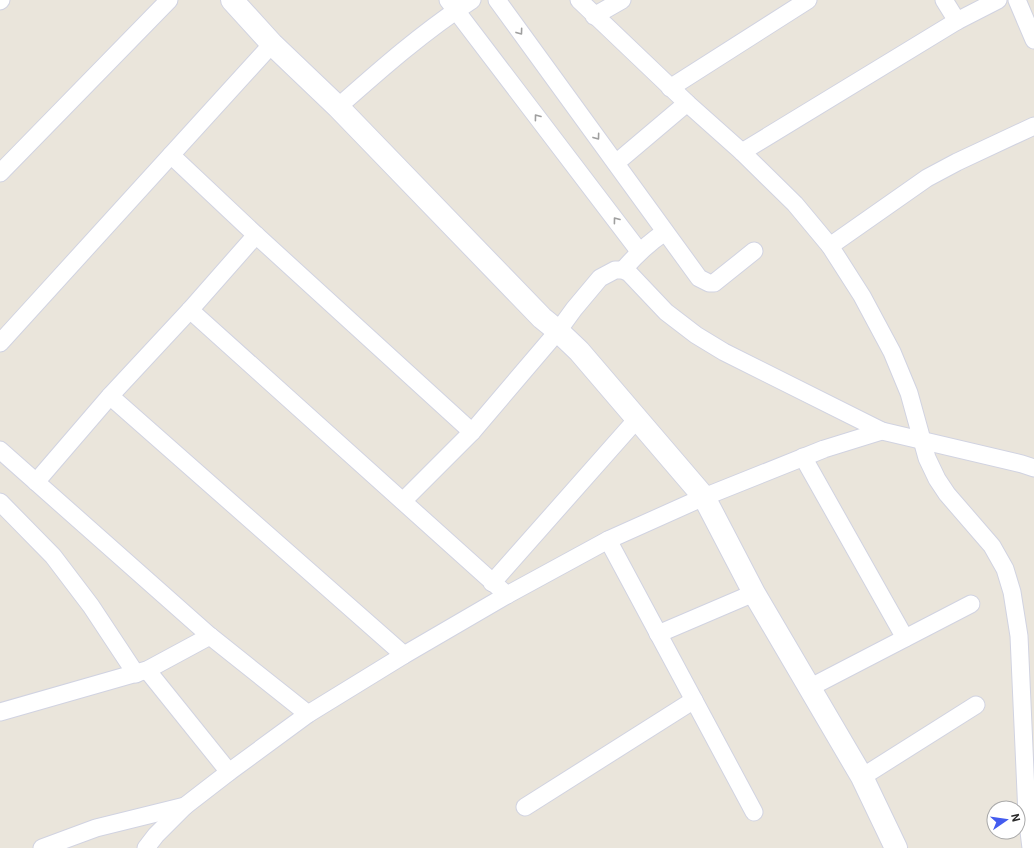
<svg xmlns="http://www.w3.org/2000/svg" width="1034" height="848" font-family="Roboto,sans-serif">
<rect width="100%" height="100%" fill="#eae5db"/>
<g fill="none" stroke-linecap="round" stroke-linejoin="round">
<defs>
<g id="street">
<path d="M 448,0 L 639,251"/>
<path d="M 497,0 L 699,278 L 709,283 L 714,283 L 754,251"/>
<path d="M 579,0 L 687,103 L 742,152 L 795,204 L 830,246 L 862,296 L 892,352 L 909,393 L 927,458 L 937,479 L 947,494 L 992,546 L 1005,569 L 1012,592 L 1019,636 L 1027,815 L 1031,848"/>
<path d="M 944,0 L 957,21"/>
<path d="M 1017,0 L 1034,40"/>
<path d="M 0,1 L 1,0"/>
<path d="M 594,16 L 622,0"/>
<path d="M 670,88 L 808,0"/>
<path d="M 338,107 C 381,69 424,31 472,0"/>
<path d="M 742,152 L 957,21 L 998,0"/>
<path d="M 171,155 L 256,235 L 472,432"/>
<path d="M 616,163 L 687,103"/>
<path d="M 0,173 L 169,0"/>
<path d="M 830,246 L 927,178 L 957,162 L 1034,126"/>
<path d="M 623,270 C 636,255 648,243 665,232"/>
<path d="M 190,310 L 507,595"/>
<path d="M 0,343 L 272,44"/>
<path d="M 110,396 L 404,655"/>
<path d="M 0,450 L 210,636 L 308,714"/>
<path d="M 803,457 L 905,638"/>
<path d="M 36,482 L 110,396 L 190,310 L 256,235"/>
<path d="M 403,501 L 472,432 L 558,331 L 574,309 L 600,278 L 615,270 L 623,270 L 629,273 L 666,312 L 696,335 L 724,352 L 882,431 L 1022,464 L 1034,468"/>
<path d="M 0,502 L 53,556 L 91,606 L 136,674"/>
<path d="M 608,540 L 754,812"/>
<path d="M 492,583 L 637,419"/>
<path d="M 658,634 L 754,593"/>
<path d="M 147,670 L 229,772"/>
<path d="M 809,688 L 971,604"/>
<path d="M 0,712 L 147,670 L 210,636"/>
<path d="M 862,777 L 976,705"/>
<path d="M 525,807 L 694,700"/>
<path d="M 42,848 L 96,828 L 185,806"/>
<path d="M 146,848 L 156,835 L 185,806 L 229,772 L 308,714 L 404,655 L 507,595 L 608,540 L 704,497 L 824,449 L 882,431"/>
</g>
<path id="secondary" d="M 232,0 L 272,44 L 338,107 L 542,318 L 558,331 L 579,351 L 704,497 L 754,593 L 862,777 L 896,848"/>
</defs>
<use href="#street" stroke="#d1d3e1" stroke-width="19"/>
<use href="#secondary" stroke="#d1d3e1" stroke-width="24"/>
<use href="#street" stroke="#fff" stroke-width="17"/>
<use href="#secondary" stroke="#fff" stroke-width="22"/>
</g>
<defs><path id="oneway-chevron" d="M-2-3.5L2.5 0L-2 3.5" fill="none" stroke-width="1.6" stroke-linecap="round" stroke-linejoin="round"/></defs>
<g stroke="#9f9f9f">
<use href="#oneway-chevron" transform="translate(520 32) rotate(54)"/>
<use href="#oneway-chevron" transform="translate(537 117) rotate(-127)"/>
<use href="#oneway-chevron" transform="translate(597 137) rotate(54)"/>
<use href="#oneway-chevron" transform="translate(616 220) rotate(-127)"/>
</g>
<g transform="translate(1006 820) rotate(77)"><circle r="19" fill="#ffffff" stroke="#a9a9a9"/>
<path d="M0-3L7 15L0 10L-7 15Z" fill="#445cef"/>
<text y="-6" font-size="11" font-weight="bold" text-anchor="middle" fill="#292929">N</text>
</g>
</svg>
